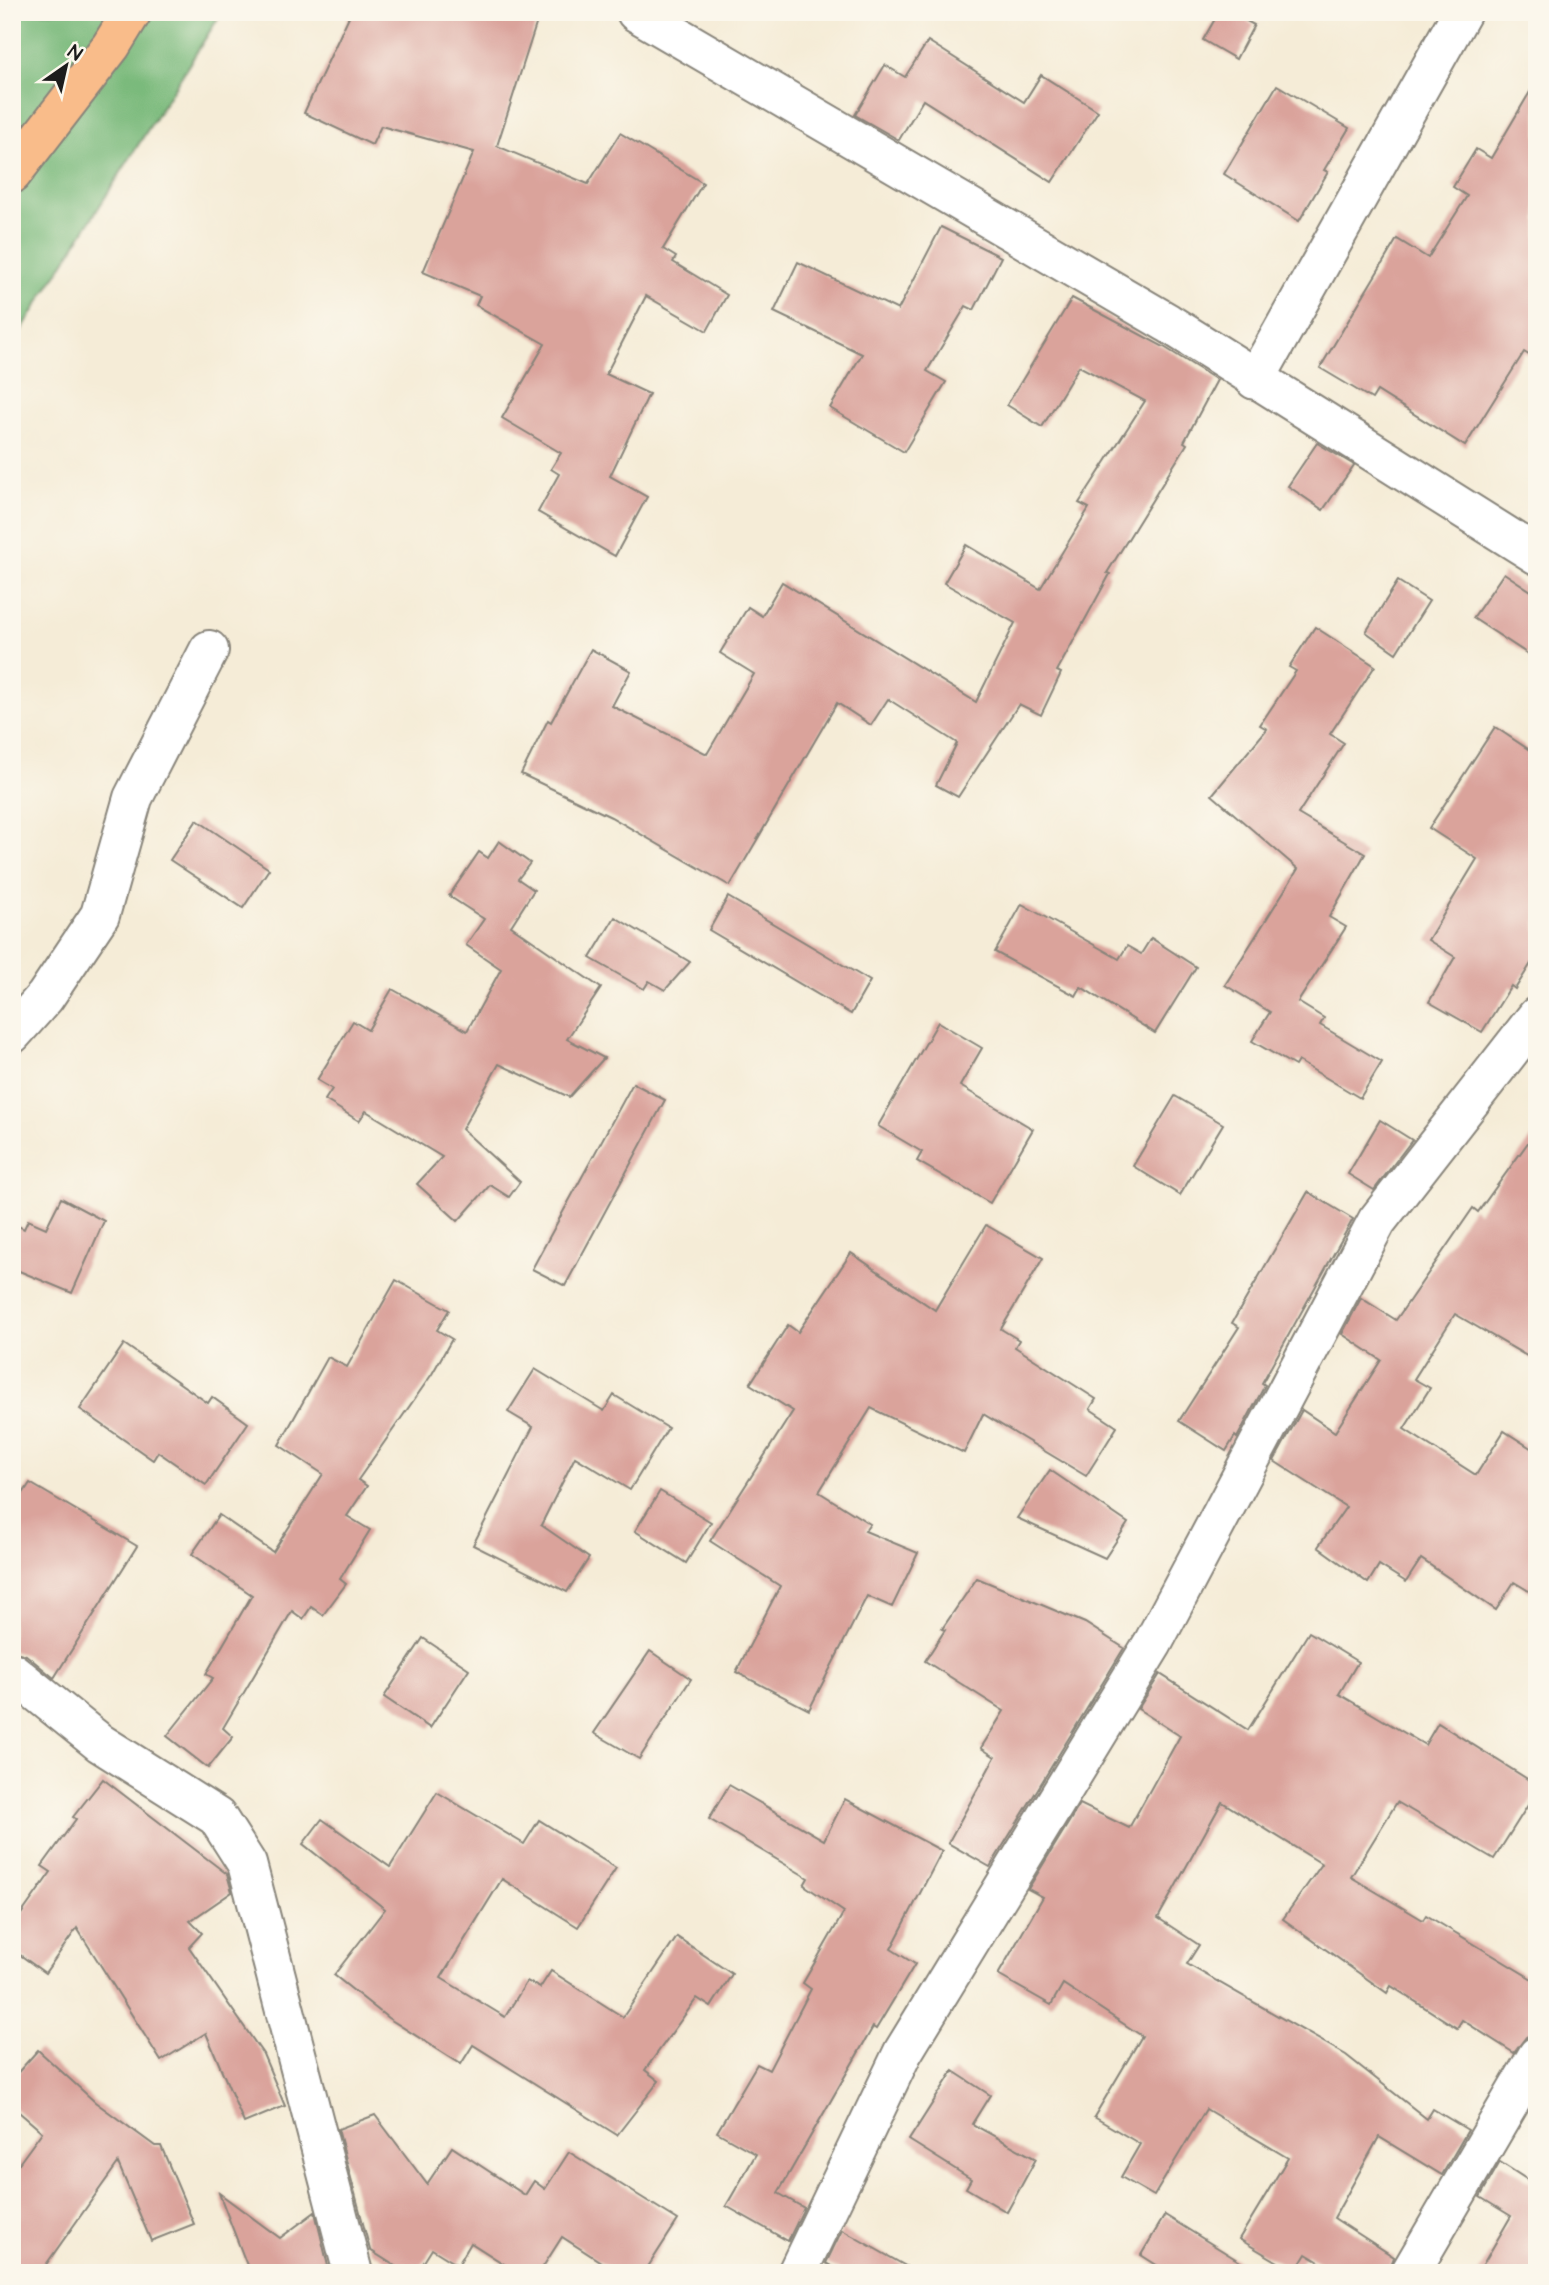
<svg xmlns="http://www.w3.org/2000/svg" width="1549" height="2285" font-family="'Architects Daughter',sans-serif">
<rect width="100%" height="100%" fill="#fbf7ec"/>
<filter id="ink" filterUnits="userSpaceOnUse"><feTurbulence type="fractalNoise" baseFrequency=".0143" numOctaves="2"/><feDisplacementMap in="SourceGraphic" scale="14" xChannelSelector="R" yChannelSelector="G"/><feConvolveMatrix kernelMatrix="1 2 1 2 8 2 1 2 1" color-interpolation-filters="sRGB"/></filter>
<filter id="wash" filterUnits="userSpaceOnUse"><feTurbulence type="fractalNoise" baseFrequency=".00686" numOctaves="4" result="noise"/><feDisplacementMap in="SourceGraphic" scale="28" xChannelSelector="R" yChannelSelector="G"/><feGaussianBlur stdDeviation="1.57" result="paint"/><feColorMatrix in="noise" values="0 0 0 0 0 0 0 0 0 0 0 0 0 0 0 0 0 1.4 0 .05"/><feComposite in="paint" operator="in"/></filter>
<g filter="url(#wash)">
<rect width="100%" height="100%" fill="#f5ecd7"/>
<path fill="#7aba7c" stroke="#4b6b4c" stroke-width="2" d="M 12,12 L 222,12 L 12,345 Z"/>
<g id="blocks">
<g fill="#daa39b">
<path d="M 351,12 L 540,12 L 497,146 L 588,184 L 620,133 L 703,183 L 663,249 L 676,257 L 673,262 L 727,295 L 707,331 L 646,296 L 606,374 L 649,394 L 610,476 L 647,497 L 615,556 L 538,512 L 559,474 L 551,469 L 561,453 L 502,418 L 545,344 L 476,305 L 480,296 L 423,272 L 474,152 L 381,126 L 372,145 L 304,113 Z"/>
<path d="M 1219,12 L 1230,12 L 1254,25 L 1236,59 L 1203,40 Z"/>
<path d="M 928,41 L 1024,102 L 1041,75 L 1098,111 L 1052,182 L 923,100 L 899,140 L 855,115 L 885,65 L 905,77 Z"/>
<path d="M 1537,80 L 1537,360 L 1524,352 L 1465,446 L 1377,391 L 1372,399 L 1320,368 L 1397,239 L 1428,258 L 1467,196 L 1453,187 L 1476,149 L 1491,158 Z"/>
<path d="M 1277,85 L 1349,128 L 1324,170 L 1328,172 L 1299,221 L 1224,174 Z"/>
<path d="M 941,227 L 1001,257 L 974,310 L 966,306 L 927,371 L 946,382 L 904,452 L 830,408 L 862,354 L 774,312 L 798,262 L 898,310 Z"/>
<path d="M 1072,298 L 1164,347 L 1217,380 L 1184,442 L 1187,444 L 1107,573 L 1110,574 L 1057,671 L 1061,673 L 1041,715 L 1019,704 L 958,797 L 936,785 L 957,743 L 888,699 L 871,725 L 837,703 L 730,886 L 611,817 L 521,774 L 548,720 L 551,722 L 591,649 L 631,671 L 612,706 L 707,754 L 754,674 L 720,653 L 748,607 L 762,616 L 782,582 L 976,702 L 1015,623 L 944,583 L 966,545 L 1040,589 L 1089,508 L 1079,503 L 1145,401 L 1079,366 L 1042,427 L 1007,405 Z"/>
<path d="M 1317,443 L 1354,465 L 1323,510 L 1288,486 Z"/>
<path d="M 1504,573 L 1537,595 L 1537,660 L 1473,618 Z"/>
<path d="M 1398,581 L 1429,601 L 1396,653 L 1366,632 Z"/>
<path d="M 1315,627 L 1375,666 L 1330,734 L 1344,743 L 1298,814 L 1365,854 L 1329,917 L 1346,927 L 1298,1002 L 1324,1018 L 1320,1025 L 1382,1062 L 1360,1098 L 1298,1061 L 1295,1066 L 1252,1041 L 1270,1012 L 1225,985 L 1298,869 L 1212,795 L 1267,729 L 1260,725 L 1296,671 L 1289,667 Z"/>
<path d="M 1495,727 L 1537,755 L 1537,954 L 1515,989 L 1511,986 L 1482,1032 L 1429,1002 L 1455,957 L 1428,940 L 1477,859 L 1429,828 Z"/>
<path d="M 197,820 L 269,869 L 243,908 L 170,860 Z"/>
<path d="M 499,841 L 530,863 L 518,879 L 534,890 L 511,926 L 601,988 L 567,1039 L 604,1058 L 569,1097 L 499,1064 L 462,1129 L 520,1182 L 509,1197 L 490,1185 L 458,1221 L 417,1184 L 442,1157 L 366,1111 L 359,1121 L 325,1100 L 332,1089 L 317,1080 L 353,1021 L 368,1030 L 392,989 L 467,1031 L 501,969 L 466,945 L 484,919 L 449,896 L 479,852 L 488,858 Z"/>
<path d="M 728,897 L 870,981 L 851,1014 L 709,930 Z"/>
<path d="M 1022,904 L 1119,959 L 1127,946 L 1141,954 L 1151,938 L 1196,967 L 1155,1033 L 1081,987 L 1076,996 L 995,952 Z"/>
<path d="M 615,917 L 690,962 L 665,990 L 649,981 L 644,989 L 590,958 Z"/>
<path d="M 938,1022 L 982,1048 L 960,1086 L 1033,1129 L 990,1203 L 917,1161 L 922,1152 L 878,1126 Z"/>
<path d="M 633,1083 L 665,1100 L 565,1286 L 532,1269 Z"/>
<path d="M 1175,1096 L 1223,1124 L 1180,1195 L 1133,1166 Z"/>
<path d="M 1380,1120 L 1412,1140 L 1374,1190 L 1348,1174 Z"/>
<path d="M 1537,1130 L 1537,1362 L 1455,1314 L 1414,1379 L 1430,1388 L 1404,1429 L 1476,1475 L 1504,1431 L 1537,1452 L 1537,1596 L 1514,1582 L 1496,1610 L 1421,1559 L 1406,1582 L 1379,1565 L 1368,1583 L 1318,1547 L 1346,1507 L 1274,1461 L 1302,1410 L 1335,1432 L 1381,1360 L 1342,1334 L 1361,1298 L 1396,1320 L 1473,1208 L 1478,1212 Z"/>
<path d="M 1308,1192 L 1353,1219 L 1262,1383 L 1265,1385 L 1237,1438 L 1235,1436 L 1226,1451 L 1179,1421 L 1239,1327 L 1232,1323 Z"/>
<path d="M 61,1198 L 104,1221 L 72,1293 L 12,1268 L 12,1223 L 24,1229 L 28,1220 L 46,1228 Z"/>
<path d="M 986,1225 L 1043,1258 L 1001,1329 L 1019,1340 L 1015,1347 L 1096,1399 L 1090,1409 L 1117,1427 L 1086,1476 L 983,1414 L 964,1453 L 871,1408 L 819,1492 L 870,1524 L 865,1531 L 918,1553 L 892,1607 L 867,1596 L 809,1710 L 736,1672 L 780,1586 L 710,1541 L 793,1411 L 750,1384 L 788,1325 L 798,1332 L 851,1253 L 935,1310 Z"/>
<path d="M 396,1280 L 449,1310 L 437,1330 L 452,1339 L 432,1374 L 358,1480 L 367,1486 L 347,1516 L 370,1530 L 340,1579 L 346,1584 L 323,1615 L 311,1607 L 303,1619 L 292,1611 L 223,1728 L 233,1737 L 208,1768 L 167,1736 L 213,1678 L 206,1674 L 252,1595 L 192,1554 L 219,1515 L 273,1552 L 323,1474 L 279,1445 L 328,1357 L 347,1367 Z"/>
<path d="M 124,1344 L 208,1403 L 212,1397 L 248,1423 L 206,1485 L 158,1452 L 153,1460 L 80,1409 Z"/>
<path d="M 535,1369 L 604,1411 L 614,1395 L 668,1428 L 630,1490 L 575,1457 L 541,1525 L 589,1558 L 567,1592 L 473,1545 L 533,1427 L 508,1412 Z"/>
<path d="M 1050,1470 L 1128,1523 L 1105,1558 L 1017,1518 Z"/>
<path d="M 30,1483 L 137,1546 L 54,1678 L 26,1655 L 12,1651 L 12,1510 Z"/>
<path d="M 660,1491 L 711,1522 L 686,1563 L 635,1531 Z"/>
<path d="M 977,1578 L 1085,1623 L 1124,1648 L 990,1867 L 948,1843 L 995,1757 L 981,1748 L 1004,1711 L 925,1661 L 945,1630 L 942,1629 Z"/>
<path d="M 1309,1632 L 1358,1662 L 1339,1694 L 1425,1745 L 1438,1723 L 1537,1785 L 1537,1791 L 1494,1859 L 1397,1802 L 1351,1877 L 1423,1920 L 1426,1915 L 1537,1982 L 1537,2032 L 1526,2037 L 1514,2053 L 1462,2020 L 1457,2028 L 1391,1986 L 1387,1993 L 1283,1919 L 1322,1864 L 1222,1802 L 1158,1918 L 1199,1945 L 1187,1964 L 1346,2055 L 1427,2119 L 1433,2109 L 1468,2130 L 1442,2175 L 1379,2137 L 1334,2218 L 1394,2257 L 1388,2273 L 1338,2273 L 1306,2254 L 1295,2272 L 1239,2239 L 1288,2158 L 1206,2109 L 1154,2196 L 1121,2177 L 1140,2144 L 1094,2117 L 1142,2036 L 1063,1984 L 1051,2005 L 998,1975 L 1043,1897 L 1028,1889 L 1080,1804 L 1129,1828 L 1180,1736 L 1138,1709 L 1160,1674 L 1248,1730 Z"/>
<path d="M 423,1638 L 469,1669 L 430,1728 L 384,1697 Z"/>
<path d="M 650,1651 L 691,1679 L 639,1759 L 594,1733 Z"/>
<path d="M 103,1779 L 227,1874 L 232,1892 L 190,1921 L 202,1933 L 189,1947 L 263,2054 L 285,2106 L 244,2123 L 206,2033 L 161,2061 L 77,1928 L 45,1973 L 12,1949 L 12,1927 L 51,1872 L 42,1866 L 76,1819 L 73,1817 Z"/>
<path d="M 729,1785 L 824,1840 L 845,1799 L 942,1851 L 891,1949 L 915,1964 L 876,2029 L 873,2027 L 778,2193 L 804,2208 L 788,2241 L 726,2206 L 756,2154 L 717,2132 L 757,2064 L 769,2070 L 811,1989 L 803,1983 L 844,1912 L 804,1885 L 808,1878 L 709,1819 Z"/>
<path d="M 437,1792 L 524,1844 L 539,1820 L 616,1868 L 578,1927 L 502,1879 L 441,1978 L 505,2017 L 527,1981 L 540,1988 L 551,1971 L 623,2017 L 677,1937 L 732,1974 L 711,2007 L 697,1998 L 645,2070 L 659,2081 L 617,2135 L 473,2045 L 461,2064 L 388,2018 L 334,1975 L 385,1909 L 303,1844 L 322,1819 L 390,1867 Z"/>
<path d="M 38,2050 L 95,2102 L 155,2146 L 161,2146 L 194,2224 L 151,2241 L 118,2163 L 40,2273 L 12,2273 L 12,2173 L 42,2132 L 12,2106 L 12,2079 Z"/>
<path d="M 953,2071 L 990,2095 L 972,2124 L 1036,2159 L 1007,2212 L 966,2188 L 971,2179 L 909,2140 Z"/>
<path d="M 375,2115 L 427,2184 L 452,2147 L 525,2195 L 534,2181 L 545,2189 L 569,2152 L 678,2220 L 644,2273 L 618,2273 L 562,2237 L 539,2273 L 518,2273 L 471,2243 L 458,2265 L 432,2249 L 417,2273 L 406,2273 L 370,2250 L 338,2129 Z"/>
<path d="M 1500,2162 L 1531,2182 L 1537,2171 L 1537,2273 L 1478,2273 L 1511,2216 L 1480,2197 Z"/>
<path d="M 219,2193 L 280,2238 L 315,2212 L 328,2266 L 321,2268 L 328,2273 L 250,2273 Z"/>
<path d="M 1165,2215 L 1258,2273 L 1169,2273 L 1141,2255 Z"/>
<path d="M 842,2230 L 918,2273 L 844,2273 L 826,2263 Z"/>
</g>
</g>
</g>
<g filter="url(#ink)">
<use href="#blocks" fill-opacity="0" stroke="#88847a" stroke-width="2"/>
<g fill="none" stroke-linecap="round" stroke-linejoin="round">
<defs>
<g id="minor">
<path d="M 636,12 L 1168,323 L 1537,555"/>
<path d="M 1255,380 L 1462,12"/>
<path d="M 12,1034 L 45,997 L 100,915 L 133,798 L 209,650"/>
<path d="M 12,1672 L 100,1743 L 217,1817 L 247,1864 L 353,2273"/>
<path d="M 797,2273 L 903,2052 L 1153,1643 L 1377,1221 L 1537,1016"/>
<path d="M 1410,2273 L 1537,2056"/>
</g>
<path id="highway" d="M 12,174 L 111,46 L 132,12"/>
</defs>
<use href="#minor" stroke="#88847a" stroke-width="42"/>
<use href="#highway" stroke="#88847a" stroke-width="42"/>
<use href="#minor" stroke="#fff" stroke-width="38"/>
<use href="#highway" stroke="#f9bc8a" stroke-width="38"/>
</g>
</g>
<rect width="1549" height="2285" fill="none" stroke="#fbf7ec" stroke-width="42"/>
<g transform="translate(66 66) rotate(34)" stroke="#fbf7ec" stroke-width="5" paint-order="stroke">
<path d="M0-5L12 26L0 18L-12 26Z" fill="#1c1c1c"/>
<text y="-10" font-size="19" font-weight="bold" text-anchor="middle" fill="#1c1c1c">N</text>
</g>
</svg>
